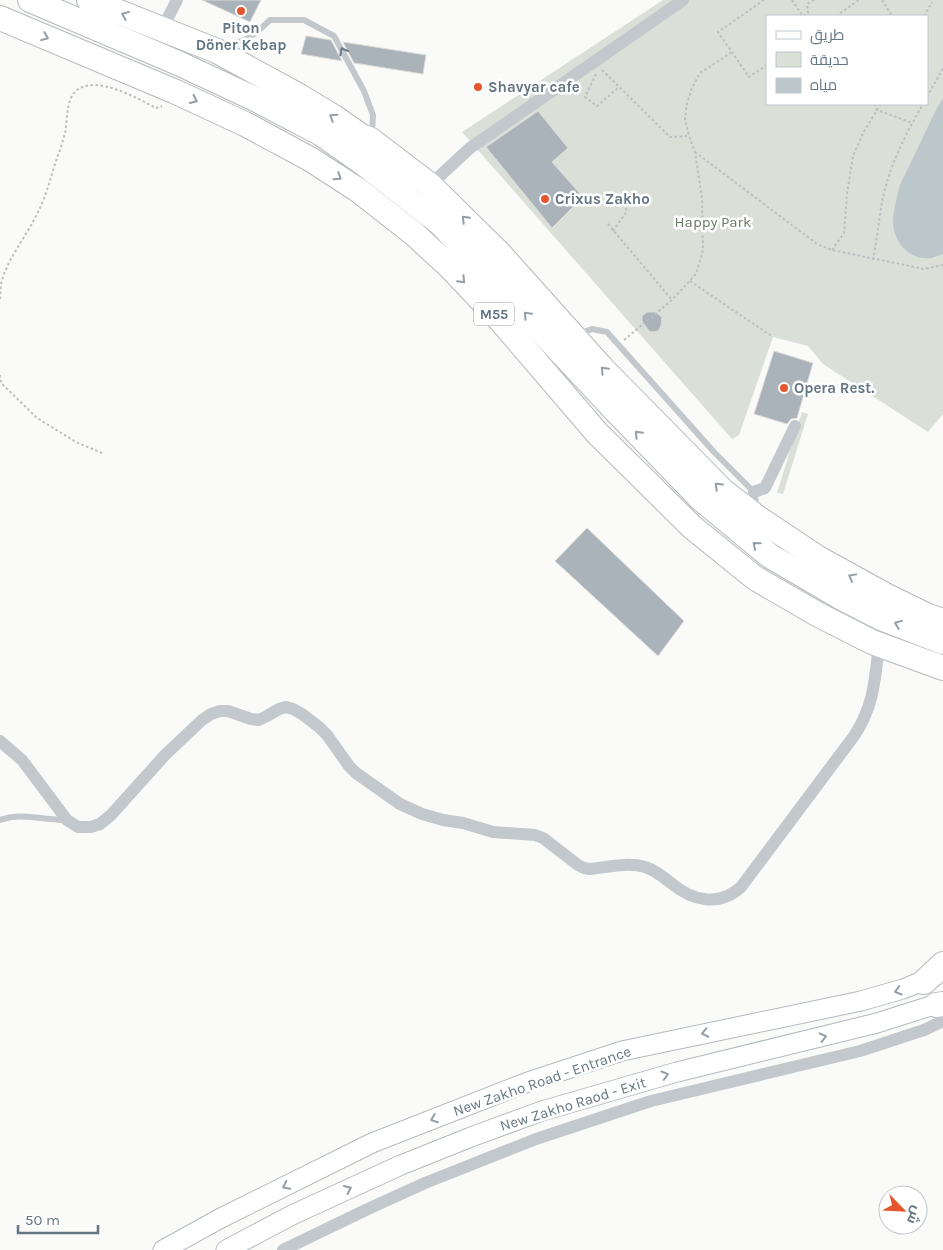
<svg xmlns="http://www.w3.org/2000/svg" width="943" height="1250" font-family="Karla,Cairo,sans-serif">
<rect width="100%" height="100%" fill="#fafaf8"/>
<g fill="#dadfd7" fill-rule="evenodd">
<path d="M 663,0 L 943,0 L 943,414 L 928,432 L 823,364 L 808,346 L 773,337 L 739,435 L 732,439 L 462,132 ZM 767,16 L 927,16 L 927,104 L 767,104 Z"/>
<path d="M 802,412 L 808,414 L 783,494 L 777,493 Z"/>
</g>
<path fill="#bbc7cb" d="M 943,98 L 943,254 C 939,255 935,257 932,258 C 910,261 895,244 893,224 C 893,211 897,197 900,185 L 935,112 Z"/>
<g fill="#aab3b9" stroke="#dcdcda">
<path d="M 202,0 L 261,0 L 250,22 Z"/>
<path d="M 306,36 L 331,40 L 342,61 L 301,54 Z"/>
<path d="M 343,42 L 426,55 L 423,74 L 354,63 Z"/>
<path d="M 538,111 L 568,148 L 552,162 L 583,197 L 552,228 L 486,147 Z"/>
<path d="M 647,312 L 655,312 L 662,317 L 661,326 L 658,331 L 653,332 L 649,331 L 642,321 L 642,316 Z"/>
<path d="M 774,351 L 813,363 L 797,418 L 791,419 L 787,424 L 754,414 Z"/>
<path d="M 587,528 L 684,621 L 658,656 L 555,561 Z"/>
</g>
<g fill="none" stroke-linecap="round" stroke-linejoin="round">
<defs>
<g id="secondary">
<path d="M 163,1250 L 221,1218 L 372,1143 L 528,1082 L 622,1051 L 861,1001 L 903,989 L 935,976"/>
<path d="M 226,1250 L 292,1215 L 401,1165 L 471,1137 L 542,1111 L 677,1072 L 877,1023 L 943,1002"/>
</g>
<g id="motorway">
<path d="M 30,0 L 178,63 L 255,99 L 320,133 L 363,163 L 441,224 L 615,410 L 701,499 L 770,556 L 840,597 L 881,618 L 943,642"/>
<path d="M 89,0 L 217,51 L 301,97 L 334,117 L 361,136 L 371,140 L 430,185 L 499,253 L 602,368 L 723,491 L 758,518 L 818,558 L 885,595 L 928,616 L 943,621"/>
<path d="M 0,18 L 176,92 L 245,124 L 310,159 L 358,190 L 413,233 L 451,268 L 502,322 L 597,433 L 692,527 L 755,578 L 817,614 L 872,642 L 943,668"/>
<path d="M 924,982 L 943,964"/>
<path d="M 936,1005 L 943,1004"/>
</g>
</defs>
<use href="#secondary" stroke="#b3babf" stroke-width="21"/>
<use href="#motorway" stroke="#b4b9bd" stroke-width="26"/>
<g stroke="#bbbfc2" stroke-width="2" stroke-dasharray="2.5 2.5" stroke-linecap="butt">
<path d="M 764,0 L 718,32 L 749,77 L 767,65"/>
<path d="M 792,0 L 802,15 L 804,16 L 808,13 L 807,4 L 814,0"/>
<path d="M 882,0 L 892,16"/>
<path d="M 836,16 L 859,0"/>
<path d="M 924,16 L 932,2"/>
<path d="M 602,70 L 670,137 L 689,136"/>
<path d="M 596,74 L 585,97 L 597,106 L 619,87"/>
<path d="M 927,97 L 943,68"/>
<path d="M 874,104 L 877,110 L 912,123"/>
<path d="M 695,152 L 817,244 L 832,250 L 924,269 L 943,265"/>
<path d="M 608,224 L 672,300"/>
<path d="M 613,231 L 627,211 L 623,204"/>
<path d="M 832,250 L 844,233 L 847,194 L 853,156 L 864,131 L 881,104"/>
<path d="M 873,260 C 877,239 879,218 883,197 C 890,165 906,133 923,104"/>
<path d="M 690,281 L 773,337"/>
<path d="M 0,299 C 1,293 0,286 2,280 C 9,257 25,238 36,216 C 42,205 46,193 50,181 C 54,165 61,149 65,133 C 68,120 65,100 77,90 C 97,75 137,98 156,108 L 162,106"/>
<path d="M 624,340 L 672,300 L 696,274 L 703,250 L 702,198 L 695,152 L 689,136 L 685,119 L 687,103 L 692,88 L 700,73 L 732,52"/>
<path d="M 0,375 L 1,383 L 37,418 L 76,442 L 104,454"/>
</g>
<g stroke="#c3c8cc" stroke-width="6">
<path d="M 224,48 L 246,39 L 257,32 L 270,20 L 304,20 L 334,36 L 364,91 L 373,115 L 372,134"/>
<path d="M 578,334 L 592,329 L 607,332 L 714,452 L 754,492 L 757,509"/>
<path d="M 0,820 C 21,812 43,820 65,820"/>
</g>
<g stroke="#c3c8cc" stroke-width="12">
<path d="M 162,29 L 177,0"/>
<path d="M 430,185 L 470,148 L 683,0"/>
<path d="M 754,492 L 765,488 L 795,426"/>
<path d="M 0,741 L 22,760 L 67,820 L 78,827 L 91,827 L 100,824 L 111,815 L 165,755 L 202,720 L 211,714 L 220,711 L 228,711 L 251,719 L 259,720 L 267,716 L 279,709 L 286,707 L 293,709 L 302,714 L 319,727 L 327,735 L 349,766 L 356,773 L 400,804 L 422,814 L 443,820 L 463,823 L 493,832 L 535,835 L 543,838 L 578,865 L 584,868 L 590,869 C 608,867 628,862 645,867 C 655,870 662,876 671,883 C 692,901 719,907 741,887 L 854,736 C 874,706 875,679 879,644"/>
<path d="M 283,1250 L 370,1208 L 425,1183 L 536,1139 L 651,1101 L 860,1051 L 924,1030 L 943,1021"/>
</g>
<use href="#secondary" stroke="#fff" stroke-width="19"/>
<use href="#motorway" stroke="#fff" stroke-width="24"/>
</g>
<defs><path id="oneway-chevron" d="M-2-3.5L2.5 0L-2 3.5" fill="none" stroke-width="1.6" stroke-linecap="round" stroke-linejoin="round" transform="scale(1.25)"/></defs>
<g stroke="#939fa8">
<use href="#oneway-chevron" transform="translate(125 15) rotate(-158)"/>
<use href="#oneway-chevron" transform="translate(45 37) rotate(22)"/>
<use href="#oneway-chevron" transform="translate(194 100) rotate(25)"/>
<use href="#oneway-chevron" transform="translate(333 117) rotate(-147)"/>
<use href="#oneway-chevron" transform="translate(338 177) rotate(33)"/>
<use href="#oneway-chevron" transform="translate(465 219) rotate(-135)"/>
<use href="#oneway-chevron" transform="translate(462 280) rotate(47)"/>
<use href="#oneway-chevron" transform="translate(527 315) rotate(-133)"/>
<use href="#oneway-chevron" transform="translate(604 370) rotate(-133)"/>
<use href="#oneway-chevron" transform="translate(638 434) rotate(-134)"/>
<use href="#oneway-chevron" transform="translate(718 486) rotate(-136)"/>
<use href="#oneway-chevron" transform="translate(756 545) rotate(-140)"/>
<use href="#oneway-chevron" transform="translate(852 577) rotate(-151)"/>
<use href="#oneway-chevron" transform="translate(898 624) rotate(-158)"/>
<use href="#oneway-chevron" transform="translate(898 991) rotate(163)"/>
<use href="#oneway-chevron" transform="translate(705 1033) rotate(168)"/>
<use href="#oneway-chevron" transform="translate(823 1037) rotate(-14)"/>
<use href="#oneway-chevron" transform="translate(665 1075) rotate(-16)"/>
<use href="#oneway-chevron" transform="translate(434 1119) rotate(159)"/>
<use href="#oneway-chevron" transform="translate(286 1186) rotate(153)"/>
<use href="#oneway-chevron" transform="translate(348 1189) rotate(-24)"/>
</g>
<use stroke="#6a7a87" href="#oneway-chevron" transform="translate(343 51) rotate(-118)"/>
<g fill="#e4572e" stroke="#fff" stroke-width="2">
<circle cx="241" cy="11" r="5"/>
<circle cx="478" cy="87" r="5"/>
<circle cx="545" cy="199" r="5"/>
<circle cx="784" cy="388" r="5"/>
</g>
<g text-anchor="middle" stroke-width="5" stroke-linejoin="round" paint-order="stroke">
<rect fill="#fff" stroke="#939fa8" stroke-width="1" x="474" y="302.5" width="40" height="23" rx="4"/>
<g font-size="14" font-weight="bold" fill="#657683">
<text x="494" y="319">M55</text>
</g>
<g font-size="15" font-weight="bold" fill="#657683" stroke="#fff" text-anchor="start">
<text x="241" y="33" text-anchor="middle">Piton<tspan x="241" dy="17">Döner Kebap</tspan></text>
<text x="488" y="92">Shavyar cafe</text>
<text x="555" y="204">Crixus Zakho</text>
<text x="794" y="393">Opera Rest.</text>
</g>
<g font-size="15" fill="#687a64" stroke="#fff">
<text x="713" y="227">Happy Park</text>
</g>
<g font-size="15" fill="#657683" stroke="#fff">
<text transform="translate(542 1081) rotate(-19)" y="5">New Zakho Road - Entrance</text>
<text transform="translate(573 1104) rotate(-17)" y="5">New Zakho Raod - Exit</text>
</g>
</g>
<rect x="766" y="15" width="162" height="90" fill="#ffffff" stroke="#c1c8cd"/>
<rect x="776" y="31" width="25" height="8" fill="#ffffff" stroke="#c1c8cd"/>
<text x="810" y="40" font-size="15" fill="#657683">طريق</text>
<rect x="776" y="52" width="25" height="15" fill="#dadfd7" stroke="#c1c8cd"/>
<text x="810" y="65" font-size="15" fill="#657683">حديقة</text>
<rect x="776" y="78" width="25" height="15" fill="#bbc7cb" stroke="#c1c8cd"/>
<text x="810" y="90" font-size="15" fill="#657683">مياه</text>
<g transform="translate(903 1210) rotate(114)"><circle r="24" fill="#ffffff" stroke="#c1c8cd"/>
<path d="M0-4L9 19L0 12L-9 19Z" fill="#e4572e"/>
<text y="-8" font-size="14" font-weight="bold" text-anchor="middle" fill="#657683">ش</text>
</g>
<path d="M18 1225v8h80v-8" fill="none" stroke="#657683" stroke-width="2.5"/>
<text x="25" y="1225" font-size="15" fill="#657683" stroke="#ffffff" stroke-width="4" paint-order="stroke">50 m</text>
</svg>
